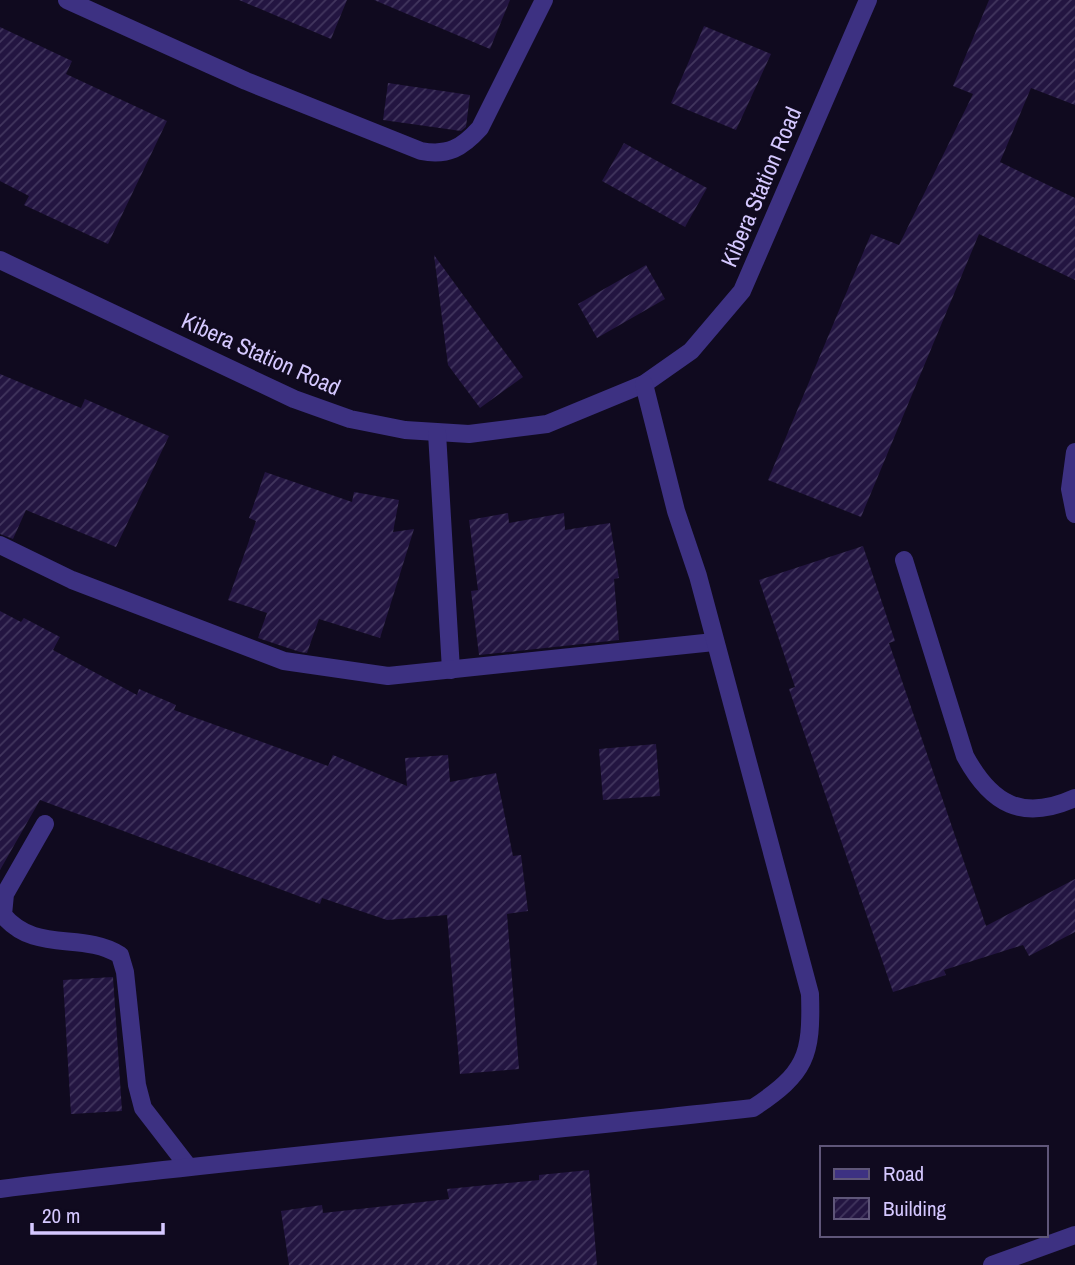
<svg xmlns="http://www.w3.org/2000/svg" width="1075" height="1265" font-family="'Archivo Narrow',sans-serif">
<defs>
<pattern id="building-hatch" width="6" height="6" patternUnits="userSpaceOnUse" patternTransform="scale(1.75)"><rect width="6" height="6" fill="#231541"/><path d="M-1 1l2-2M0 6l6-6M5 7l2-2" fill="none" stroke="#42365e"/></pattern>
</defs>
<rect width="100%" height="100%" fill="#100a1f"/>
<g fill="url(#building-hatch)">
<path d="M 239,0 L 347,0 L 331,39 Z"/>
<path d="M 374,0 L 510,0 L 490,49 Z"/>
<path d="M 989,0 L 1075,0 L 1075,105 L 1031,88 L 1000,162 L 1075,198 L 1075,280 L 979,234 L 861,517 L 768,480 L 871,234 L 899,245 L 973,94 L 953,86 Z"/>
<path d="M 704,26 L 771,54 L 736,130 L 671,103 Z"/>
<path d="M 0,27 L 72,61 L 66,74 L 167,121 L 108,244 L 24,205 L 29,196 L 0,181 Z"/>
<path d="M 388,83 L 470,95 L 466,127 L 461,131 L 383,120 Z"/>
<path d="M 624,143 L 707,188 L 685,227 L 602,181 Z"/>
<path d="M 434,255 L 523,377 L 480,408 L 448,365 Z"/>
<path d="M 646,265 L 665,299 L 597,338 L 578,304 Z"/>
<path d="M 0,374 L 81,408 L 85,399 L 169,436 L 116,547 L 26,510 L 13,539 L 0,534 Z"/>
<path d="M 265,472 L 352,502 L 354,492 L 399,500 L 393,532 L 414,529 L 380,638 L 319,619 L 307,653 L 300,652 L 258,638 L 267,613 L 228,600 L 256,521 L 249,518 Z"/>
<path d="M 508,513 L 509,523 L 564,513 L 565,530 L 610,523 L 619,578 L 614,579 L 619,640 L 479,655 L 471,591 L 478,590 L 469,520 Z"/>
<path d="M 863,546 L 895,641 L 889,643 L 986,926 L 1075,879 L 1075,932 L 1029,956 L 1023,945 L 944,970 L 946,975 L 893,992 L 789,689 L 795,687 L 759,580 Z"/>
<path d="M 0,611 L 21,622 L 24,618 L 60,637 L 53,650 L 137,695 L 139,689 L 176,705 L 174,710 L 328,766 L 333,755 L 407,786 L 405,758 L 448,755 L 450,782 L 496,773 L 513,856 L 521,855 L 528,911 L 507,914 L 519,1069 L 460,1074 L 447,915 L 387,920 L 322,898 L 320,904 L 40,800 L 0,870 Z"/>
<path d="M 656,744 L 660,796 L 603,800 L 599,749 Z"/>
<path d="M 113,977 L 122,1111 L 71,1114 L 63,980 Z"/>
<path d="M 589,1170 L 597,1265 L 289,1265 L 281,1211 L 322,1205 L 323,1213 L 449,1199 L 447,1189 L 539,1180 L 539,1175 Z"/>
</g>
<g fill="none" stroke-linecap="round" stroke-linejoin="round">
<g stroke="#3d3182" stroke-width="18">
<path d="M 67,0 L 246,81 L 421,151 C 448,156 462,148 480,128 L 544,0"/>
<path d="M 0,260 L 294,399 L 350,419 L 405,430 L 469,434 L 547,424 L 644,384 L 691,351 L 742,291 L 868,0"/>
<path d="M 437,433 L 451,670"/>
<path d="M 1075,452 L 1070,489 L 1075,514"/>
<path d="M 0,545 L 72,580 L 284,661 L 388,676 L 714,642"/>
<path d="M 904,560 L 965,756 C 991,804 1022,822 1075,798"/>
<path d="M 45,824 L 5,894 L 3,915 C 35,954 82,931 120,955 L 125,972 L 137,1085 L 143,1108 L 187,1165"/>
<path d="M 0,1189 C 251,1158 502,1136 753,1108 C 806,1073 812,1056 810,994 L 698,576 L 676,511 L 644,384"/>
<path d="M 992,1265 L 1075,1235"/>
</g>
</g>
<g text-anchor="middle" stroke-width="5" stroke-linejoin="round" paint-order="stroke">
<g font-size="23" fill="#d5c8ff" stroke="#100a1f">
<text transform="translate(761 187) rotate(-67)" y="8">Kibera Station Road</text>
<text transform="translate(261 354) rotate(24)" y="8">Kibera Station Road</text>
</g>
</g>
<rect x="820" y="1146" width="228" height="91" fill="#100a1f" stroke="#5f5679" stroke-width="2"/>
<rect x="834" y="1169" width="35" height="10" fill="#3d3182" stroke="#5f5679" stroke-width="2"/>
<text x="883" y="1181" font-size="21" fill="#d5c8ff">Road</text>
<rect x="834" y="1198" width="35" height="21" fill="url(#building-hatch)" stroke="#5f5679" stroke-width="2"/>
<text x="883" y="1216" font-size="21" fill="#d5c8ff">Building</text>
<path d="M32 1223v10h131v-10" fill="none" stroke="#d5c8ff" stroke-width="3.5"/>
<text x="42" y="1223" font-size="21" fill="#d5c8ff" stroke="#100a1f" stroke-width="5" paint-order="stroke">20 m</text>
</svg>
